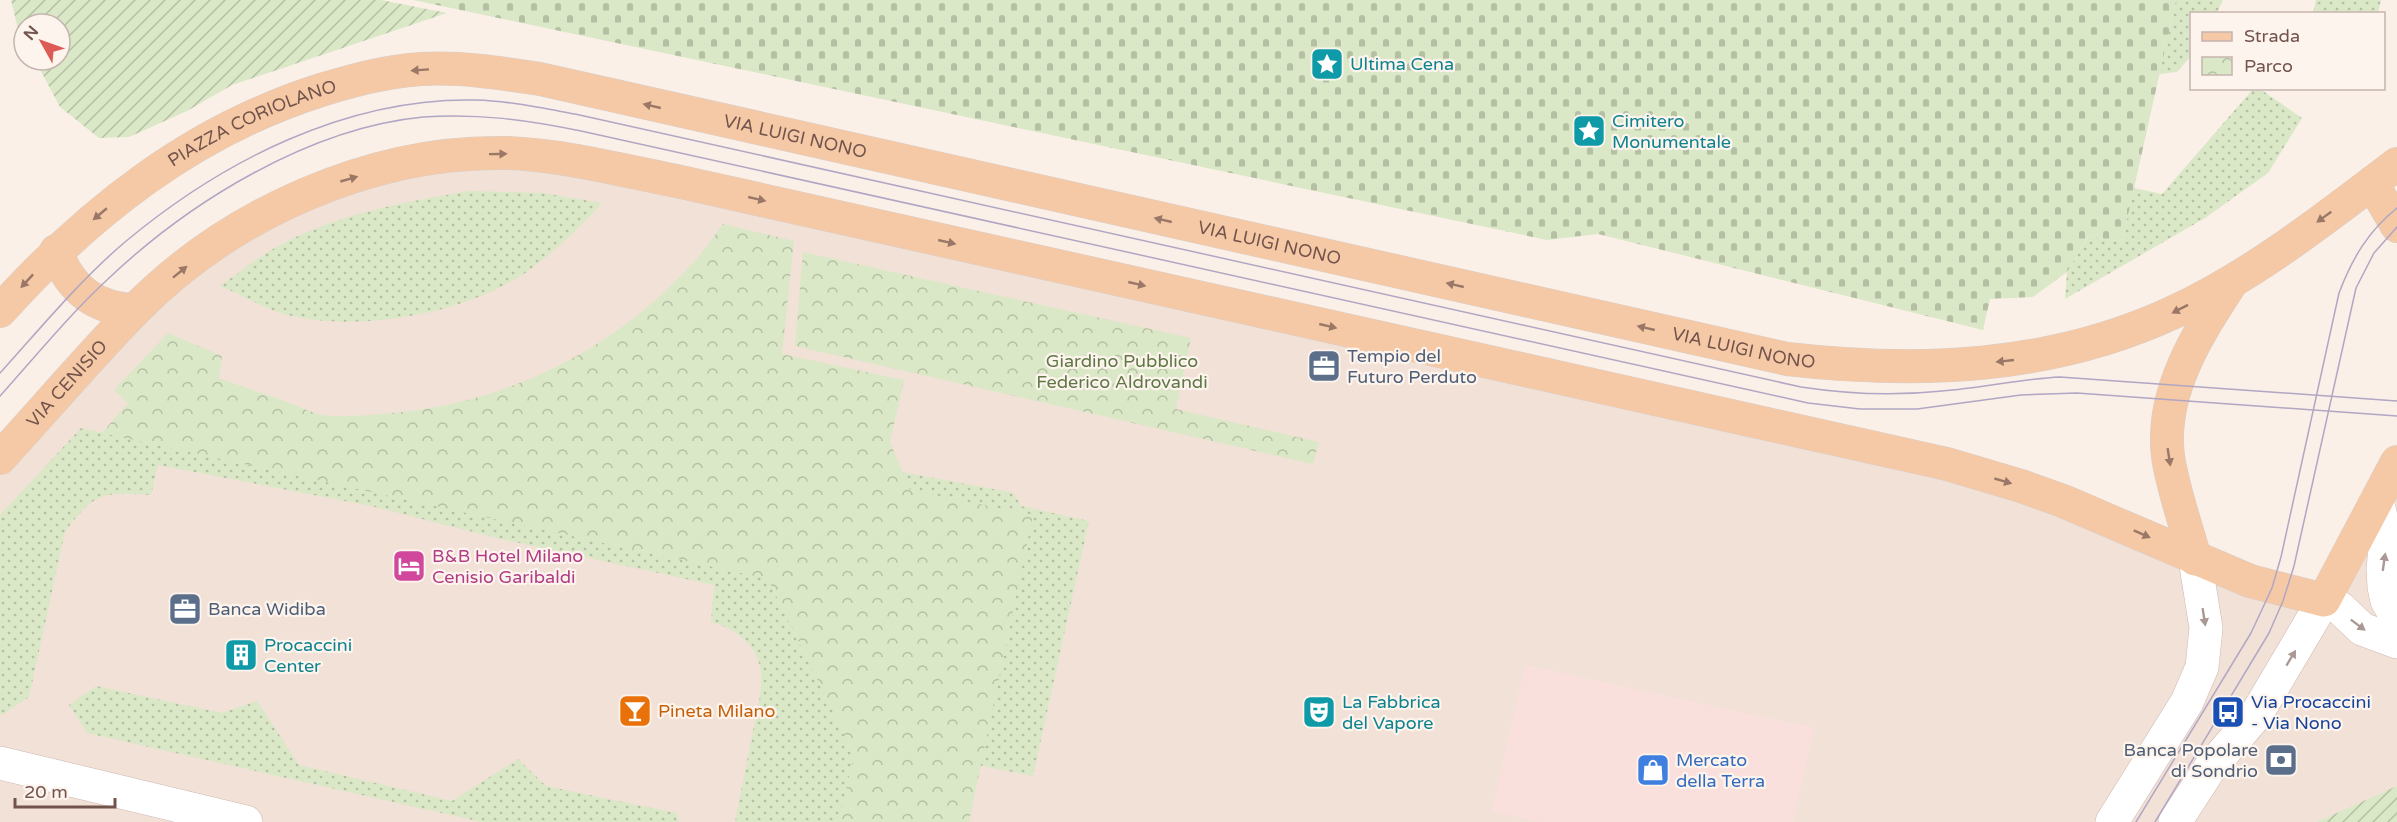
<svg xmlns="http://www.w3.org/2000/svg" width="2397" height="822" font-family="'Varela Round',sans-serif">
<defs>
<pattern id="grass-dots" width="8" height="8" patternUnits="userSpaceOnUse" patternTransform="scale(1.5)"><rect width="8" height="8" fill="#dae8c7"/><path d="M2 2h.1M6 6h.1" fill="none" stroke="#b5bfa4" stroke-width="1.8" stroke-linecap="round"/></pattern>
<pattern id="cemetery-stones" width="16" height="16" patternUnits="userSpaceOnUse" patternTransform="scale(1.5)"><rect width="16" height="16" fill="#dae8c7"/><path d="M2 7V4a2 2 0 0 1 4 0v3zM10 15v-3a2 2 0 0 1 4 0v3z" fill="#b5bfa4"/></pattern>
<pattern id="park-crowns" width="20" height="18" patternUnits="userSpaceOnUse" patternTransform="scale(1.5)"><rect width="20" height="18" fill="#dae8c7"/><path d="M2 6a3 3 0 1 1 6 0M12 15a3 3 0 1 1 6 0" fill="none" stroke="#b5bfa4"/></pattern>
<pattern id="garden-furrows" width="10" height="10" patternUnits="userSpaceOnUse" patternTransform="scale(1.5)"><rect width="10" height="10" fill="#dae8c7"/><path d="M-1 1l2-2M0 10L10 0M9 11l2-2" fill="none" stroke="#b5bfa4"/></pattern>
</defs>
<rect width="100%" height="100%" fill="#fbf0e7"/>
<g fill="#f2e1d6">
<path d="M 523,158 L 1953,469 L 2320,602 L 2173,822 L 0,822 L 0,462 L 133,316 L 329,188 Z"/>
<path d="M 2397,469 L 2397,822 L 2179,822 Z"/>
</g>
<path fill="#fae0dc" d="M 1525,665 L 1814,728 L 1793,822 L 1541,822 L 1492,811 Z"/>
<g fill="url(#grass-dots)">
<path d="M 2176,0 L 2223,0 L 2217,13 L 2192,14 L 2191,56 L 2177,72 L 2159,74 Z"/>
<path d="M 2316,0 L 2381,0 L 2378,13 L 2313,13 Z"/>
<path d="M 2253,89 L 2260,89 L 2302,118 L 2268,173 L 2205,218 L 2065,299 L 2067,272 L 2088,236 L 2122,242 L 2134,188 L 2162,194 Z"/>
<path d="M 470,191 L 543,193 L 602,203 C 579,228 556,251 528,271 C 468,313 363,332 292,316 C 268,311 243,295 220,286 C 238,274 255,259 273,249 C 332,215 403,202 470,191 Z"/>
<path d="M 81,428 L 768,579 L 854,754 L 839,822 L 735,822 C 741,792 747,761 753,731 C 757,710 764,688 760,667 C 755,642 733,628 711,622 L 714,585 L 501,539 L 371,506 L 158,465 L 151,495 C 105,492 94,491 65,532 L 29,697 L 2,715 L 0,714 L 0,515 Z"/>
<path d="M 902,472 L 1014,493 L 1021,506 L 1089,521 L 1033,776 L 981,766 L 960,760 Z"/>
<path d="M 96,686 L 222,713 L 257,701 L 299,765 L 452,801 L 518,759 L 546,786 L 676,813 L 679,822 L 482,822 L 87,733 L 69,705 Z"/>
</g>
<path fill="url(#cemetery-stones)" d="M 413,0 L 2176,0 L 2122,242 L 2088,236 L 2067,272 L 2033,297 L 1990,299 L 1983,330 L 1598,234 L 1547,240 Z"/>
<g fill="url(#park-crowns)">
<path d="M 723,224 L 794,241 L 782,354 L 904,380 L 890,442 L 910,490 L 1033,515 L 969,822 L 839,822 L 854,754 L 768,579 L 102,433 L 128,403 L 114,390 L 168,333 L 222,356 L 219,378 C 243,387 267,395 292,404 C 301,407 312,413 322,415 C 342,418 382,414 403,412 C 512,400 615,348 689,267 C 702,254 712,239 723,224 Z"/>
<path d="M 803,252 L 1191,338 L 1176,409 L 1319,442 L 1313,464 L 795,346 Z"/>
</g>
<g fill="url(#garden-furrows)">
<path d="M 11,0 L 381,0 L 447,13 L 232,85 L 187,111 L 129,137 L 99,138 L 60,107 L 35,60 L 60,60 L 60,24 L 24,24 L 24,39 L 18,29 Z"/>
<path d="M 2397,786 L 2397,822 L 2317,822 Z"/>
</g>
<g fill="none" stroke-linecap="round" stroke-linejoin="round">
<defs>
<g id="minor">
<path d="M 2377,500 L 2386,538 L 2383,569 L 2384,587 L 2387,601 L 2397,618"/>
<path d="M 0,763 L 246,822"/>
<path d="M 2112,822 L 2187,702 L 2202,667 L 2206,628 L 2195,559"/>
<path d="M 2175,822 L 2210,768 L 2256,715 L 2324,600 L 2340,608 L 2362,629 L 2397,642"/>
</g>
<g id="major">
<path d="M 2372,183 L 2397,226"/>
<path d="M 56,251 C 70,289 95,309 135,310"/>
<path id="s1" d="M 0,311 C 89,212 192,131 321,90 C 354,80 387,71 422,69 C 462,67 501,73 540,79 L 1787,359 C 1919,374 2052,369 2174,312 C 2254,275 2327,217 2397,164"/>
<path id="s2" d="M 0,458 C 45,409 88,358 135,310 C 228,215 371,150 506,153 C 565,155 624,171 681,182 L 1947,464 L 2021,486 L 2063,501 L 2250,581 L 2324,600 L 2397,462"/>
<path d="M 2195,559 C 2187,528 2172,487 2168,456 C 2160,392 2198,334 2231,283"/>
</g>
</defs>
<use href="#minor" stroke="#ceb8b1" stroke-width="34"/>
<use href="#major" stroke="#d8cfcd" stroke-width="34"/>
<use href="#minor" stroke="#fff" stroke-width="33"/>
<use href="#major" stroke="#f5c9a5" stroke-width="33"/>
<g stroke="#b1a6c4" stroke-width="1.5">
<path d="M 0,373 C 40,329 79,281 125,242 C 222,161 347,97 476,100 C 509,101 542,108 575,114 L 1801,387 C 1847,394 1895,396 1942,391 C 1982,388 2020,379 2060,377 L 2397,401"/>
<path d="M 0,396 C 35,357 69,315 108,279 C 189,202 309,128 423,117 C 477,113 528,120 581,131 L 1808,403 L 1860,409 L 1917,409 L 2021,395 L 2077,393 L 2397,416"/>
<path d="M 2136,822 L 2251,633 L 2272,588 L 2281,557 L 2339,293 C 2352,259 2368,231 2397,208"/>
<path d="M 2155,822 L 2269,633 L 2283,601 L 2294,566 L 2356,288 L 2374,253 L 2397,227"/>
</g>
</g>
<defs><path id="oneway-solid" d="M-6-.8H1V-3.2L6.5 0L1 3.2V.8H-6Z" transform="scale(1.5)"/></defs>
<g fill="#9a7767">
<use href="#oneway-solid" transform="translate(420 70) rotate(176)"/>
<use href="#oneway-solid" transform="translate(652 106) rotate(-167)"/>
<use href="#oneway-solid" transform="translate(498 154) rotate(-1)"/>
<use href="#oneway-solid" transform="translate(349 179) rotate(-16)"/>
<use href="#oneway-solid" transform="translate(757 199) rotate(13)"/>
<use href="#oneway-solid" transform="translate(100 214) rotate(140)"/>
<use href="#oneway-solid" transform="translate(2324 217) rotate(144)"/>
<use href="#oneway-solid" transform="translate(1163 220) rotate(-167)"/>
<use href="#oneway-solid" transform="translate(947 242) rotate(13)"/>
<use href="#oneway-solid" transform="translate(180 272) rotate(-39)"/>
<use href="#oneway-solid" transform="translate(27 281) rotate(133)"/>
<use href="#oneway-solid" transform="translate(1137 284) rotate(13)"/>
<use href="#oneway-solid" transform="translate(1455 285) rotate(-167)"/>
<use href="#oneway-solid" transform="translate(2180 309) rotate(153)"/>
<use href="#oneway-solid" transform="translate(1328 326) rotate(13)"/>
<use href="#oneway-solid" transform="translate(1646 328) rotate(-167)"/>
<use href="#oneway-solid" transform="translate(2005 361) rotate(174)"/>
<use href="#oneway-solid" transform="translate(2169 457) rotate(81)"/>
<use href="#oneway-solid" transform="translate(2003 481) rotate(16)"/>
<use href="#oneway-solid" transform="translate(2142 534) rotate(24)"/>
</g>
<g fill="#ab9894">
<use href="#oneway-solid" transform="translate(2384 562) rotate(-82)"/>
<use href="#oneway-solid" transform="translate(2204 617) rotate(81)"/>
<use href="#oneway-solid" transform="translate(2358 625) rotate(37)"/>
<use href="#oneway-solid" transform="translate(2291 658) rotate(-59)"/>
</g>
<defs>
<symbol id="sight-square" viewBox="-11 -11 22 22"><rect x="-9" y="-9" width="18" height="18" rx="4" fill="#0f9aa8" stroke="#fef4ee"/><path d="M0-6L1.8-2.2L6-1.7L2.9 1.2L3.7 5.4L0 3.3L-3.7 5.4L-2.9 1.2L-6-1.7L-1.8-2.2Z" fill="#fff"/></symbol>
<symbol id="office-square" viewBox="-11 -11 22 22"><rect x="-9" y="-9" width="18" height="18" rx="4" fill="#5c6f8a" stroke="#fef4ee"/><path d="M-6-3h4V-5.5h4V-3h4V5H-6ZM-1-4.5V-3h2v-1.5ZM-6 0V1H6V0Z" fill="#fff"/></symbol>
<symbol id="hotel-square" viewBox="-11 -11 22 22"><rect x="-9" y="-9" width="18" height="18" rx="4" fill="#d1479c" stroke="#fef4ee"/><path d="M-6-4.5h1.5V1H6V5H4.5V3h-9V5H-6ZM-4 0a1.8 1.8 0 1 1 3.6 0ZM.5 0V-2.5h3Q6-2.5 6 0Z" fill="#fff"/></symbol>
<symbol id="building-square" viewBox="-11 -11 22 22"><rect x="-9" y="-9" width="18" height="18" rx="4" fill="#0f9aa8" stroke="#fef4ee"/><path d="M-4-6H4V6H1V3H-1V6H-4ZM-2.5-4.3h1.7v1.8h-1.7ZM.8-4.3h1.7v1.8H.8ZM-2.5-1h1.7V.8h-1.7ZM.8-1h1.7V.8H.8Z" fill="#fff"/></symbol>
<symbol id="bar-square" viewBox="-11 -11 22 22"><rect x="-9" y="-9" width="18" height="18" rx="4" fill="#e8710a" stroke="#fef4ee"/><path d="M-6-5H6L.8 .8V4.5H3.5V6h-7V4.5H-.8V.8Z" fill="#fff"/></symbol>
<symbol id="theatre-square" viewBox="-11 -11 22 22"><rect x="-9" y="-9" width="18" height="18" rx="4" fill="#0f9aa8" stroke="#fef4ee"/><path d="M-5-5.5Q0-4 5-5.5V0Q5 5 0 6Q-5 5-5 0ZM-3.3-2.5H-1v1.5H-3.3ZM1-2.5H3.3v1.5H1ZM-2.8 1Q0 5.5 2.8 1Z" fill="#fff"/></symbol>
<symbol id="bus-square" viewBox="-11 -11 22 22"><rect x="-9" y="-9" width="18" height="18" rx="4" fill="#1a4fb4" stroke="#fef4ee"/><path d="M-5-6H5V4H4V6H2V4H-2V6H-4V4H-5ZM-3.5-4V0h7V-4ZM-3.5 1.2v1.5H-2V1.2ZM2 1.2v1.5H3.5V1.2Z" fill="#fff"/></symbol>
<symbol id="bank-square" viewBox="-11 -11 22 22"><rect x="-9" y="-9" width="18" height="18" rx="4" fill="#5c6f8a" stroke="#fef4ee"/><path d="M-6-4H6V4H-6ZM0-2.3a2.3 2.3 0 1 0 0 4.6a2.3 2.3 0 1 0 0-4.6Z" fill="#fff"/></symbol>
<symbol id="shop-square" viewBox="-11 -11 22 22"><rect x="-9" y="-9" width="18" height="18" rx="4" fill="#3f7fe0" stroke="#fef4ee"/><path d="M-5-2.5h2.3a2.7 3.5 0 0 1 5.4 0H5L5.5 6h-11ZM-1.5-2.5h3a1.5 2.3 0 0 0-3 0Z" fill="#fff"/></symbol>
</defs>
<g fill-rule="evenodd">
<use href="#sight-square" x="1308" y="45" width="38" height="38"/>
<use href="#sight-square" x="1570" y="112" width="38" height="38"/>
<use href="#office-square" x="1305" y="347" width="38" height="38"/>
<use href="#hotel-square" x="390" y="547" width="38" height="38"/>
<use href="#office-square" x="166" y="590" width="38" height="38"/>
<use href="#building-square" x="222" y="636" width="38" height="38"/>
<use href="#bar-square" x="616" y="692" width="38" height="38"/>
<use href="#theatre-square" x="1300" y="693" width="38" height="38"/>
<use href="#bus-square" x="2209" y="693" width="38" height="38"/>
<use href="#bank-square" x="2262" y="741" width="38" height="38"/>
<use href="#shop-square" x="1634" y="751" width="38" height="38"/>
</g>
<g text-anchor="middle" stroke-width="4.5" stroke-linejoin="round" paint-order="stroke">
<g font-size="18" fill="#0d838f" stroke="#fef4ee" text-anchor="start">
<text x="1350" y="70">Ultima Cena</text>
<text x="1612" y="127">Cimitero<tspan x="1612" dy="21">Monumentale</tspan></text>
<text x="264" y="651">Procaccini<tspan x="264" dy="21">Center</tspan></text>
<text x="1342" y="708">La Fabbrica<tspan x="1342" dy="21">del Vapore</tspan></text>
</g>
<g font-size="18" fill="#73544d" stroke="#fef4ee">
<text dy="6" stroke="none"><textPath href="#s1" startOffset="318">PIAZZA CORIOLANO</textPath></text>
<text dy="6" stroke="none"><textPath href="#s1" startOffset="878">VIA LUIGI NONO</textPath></text>
<text dy="6" stroke="none"><textPath href="#s1" startOffset="1364">VIA LUIGI NONO</textPath></text>
<text dy="6" stroke="none"><textPath href="#s1" startOffset="1850">VIA LUIGI NONO</textPath></text>
<text dy="6" stroke="none"><textPath href="#s2" startOffset="100">VIA CENISIO</textPath></text>
</g>
<g font-size="18" fill="#4e5e75" stroke="#fef4ee" text-anchor="start">
<text x="1347" y="362">Tempio del<tspan x="1347" dy="21">Futuro Perduto</tspan></text>
<text x="208" y="615">Banca Widiba</text>
<text x="2258" y="756" text-anchor="end">Banca Popolare<tspan x="2258" dy="21">di Sondrio</tspan></text>
</g>
<g font-size="18" fill="#5e7846" stroke="#fef4ee">
<text x="1122" y="367">Giardino Pubblico<tspan x="1122" dy="21">Federico Aldrovandi</tspan></text>
</g>
<g font-size="18" fill="#b23c85" stroke="#fef4ee" text-anchor="start">
<text x="432" y="562">B&amp;B Hotel Milano<tspan x="432" dy="21">Cenisio Garibaldi</tspan></text>
</g>
<g font-size="18" fill="#164399" stroke="#fef4ee" text-anchor="start">
<text x="2251" y="708">Via Procaccini<tspan x="2251" dy="21">- Via Nono</tspan></text>
</g>
<g font-size="18" fill="#c56008" stroke="#fef4ee" text-anchor="start">
<text x="658" y="717">Pineta Milano</text>
</g>
<g font-size="18" fill="#366cbe" stroke="#fef4ee" text-anchor="start">
<text x="1676" y="766">Mercato<tspan x="1676" dy="21">della Terra</tspan></text>
</g>
</g>
<rect x="2190" y="12" width="195" height="78" fill="#fef4ee" stroke="#c6b4ae" stroke-width="1.5"/>
<rect x="2202" y="32" width="30" height="9" fill="#f5c9a5" stroke="#c6b4ae" stroke-width="1.5"/>
<text x="2244" y="42" font-size="18" fill="#73544d">Strada</text>
<rect x="2202" y="57" width="30" height="18" fill="url(#park-crowns)" stroke="#c6b4ae" stroke-width="1.5"/>
<text x="2244" y="72" font-size="18" fill="#73544d">Parco</text>
<g transform="translate(42 42) rotate(310)"><circle r="28" fill="#fef4ee" stroke="#c6b4ae" stroke-width="1.5"/>
<path d="M0-4.5L10 22L0 15L-10 22Z" fill="#dc5b55"/>
<text y="-9" font-size="16" font-weight="bold" text-anchor="middle" fill="#73544d">N</text>
</g>
<path d="M15 798v9h100v-9" fill="none" stroke="#73544d" stroke-width="3"/>
<text x="24" y="798" font-size="18" fill="#73544d" stroke="#fef4ee" stroke-width="4.5" paint-order="stroke">20 m</text>
</svg>
